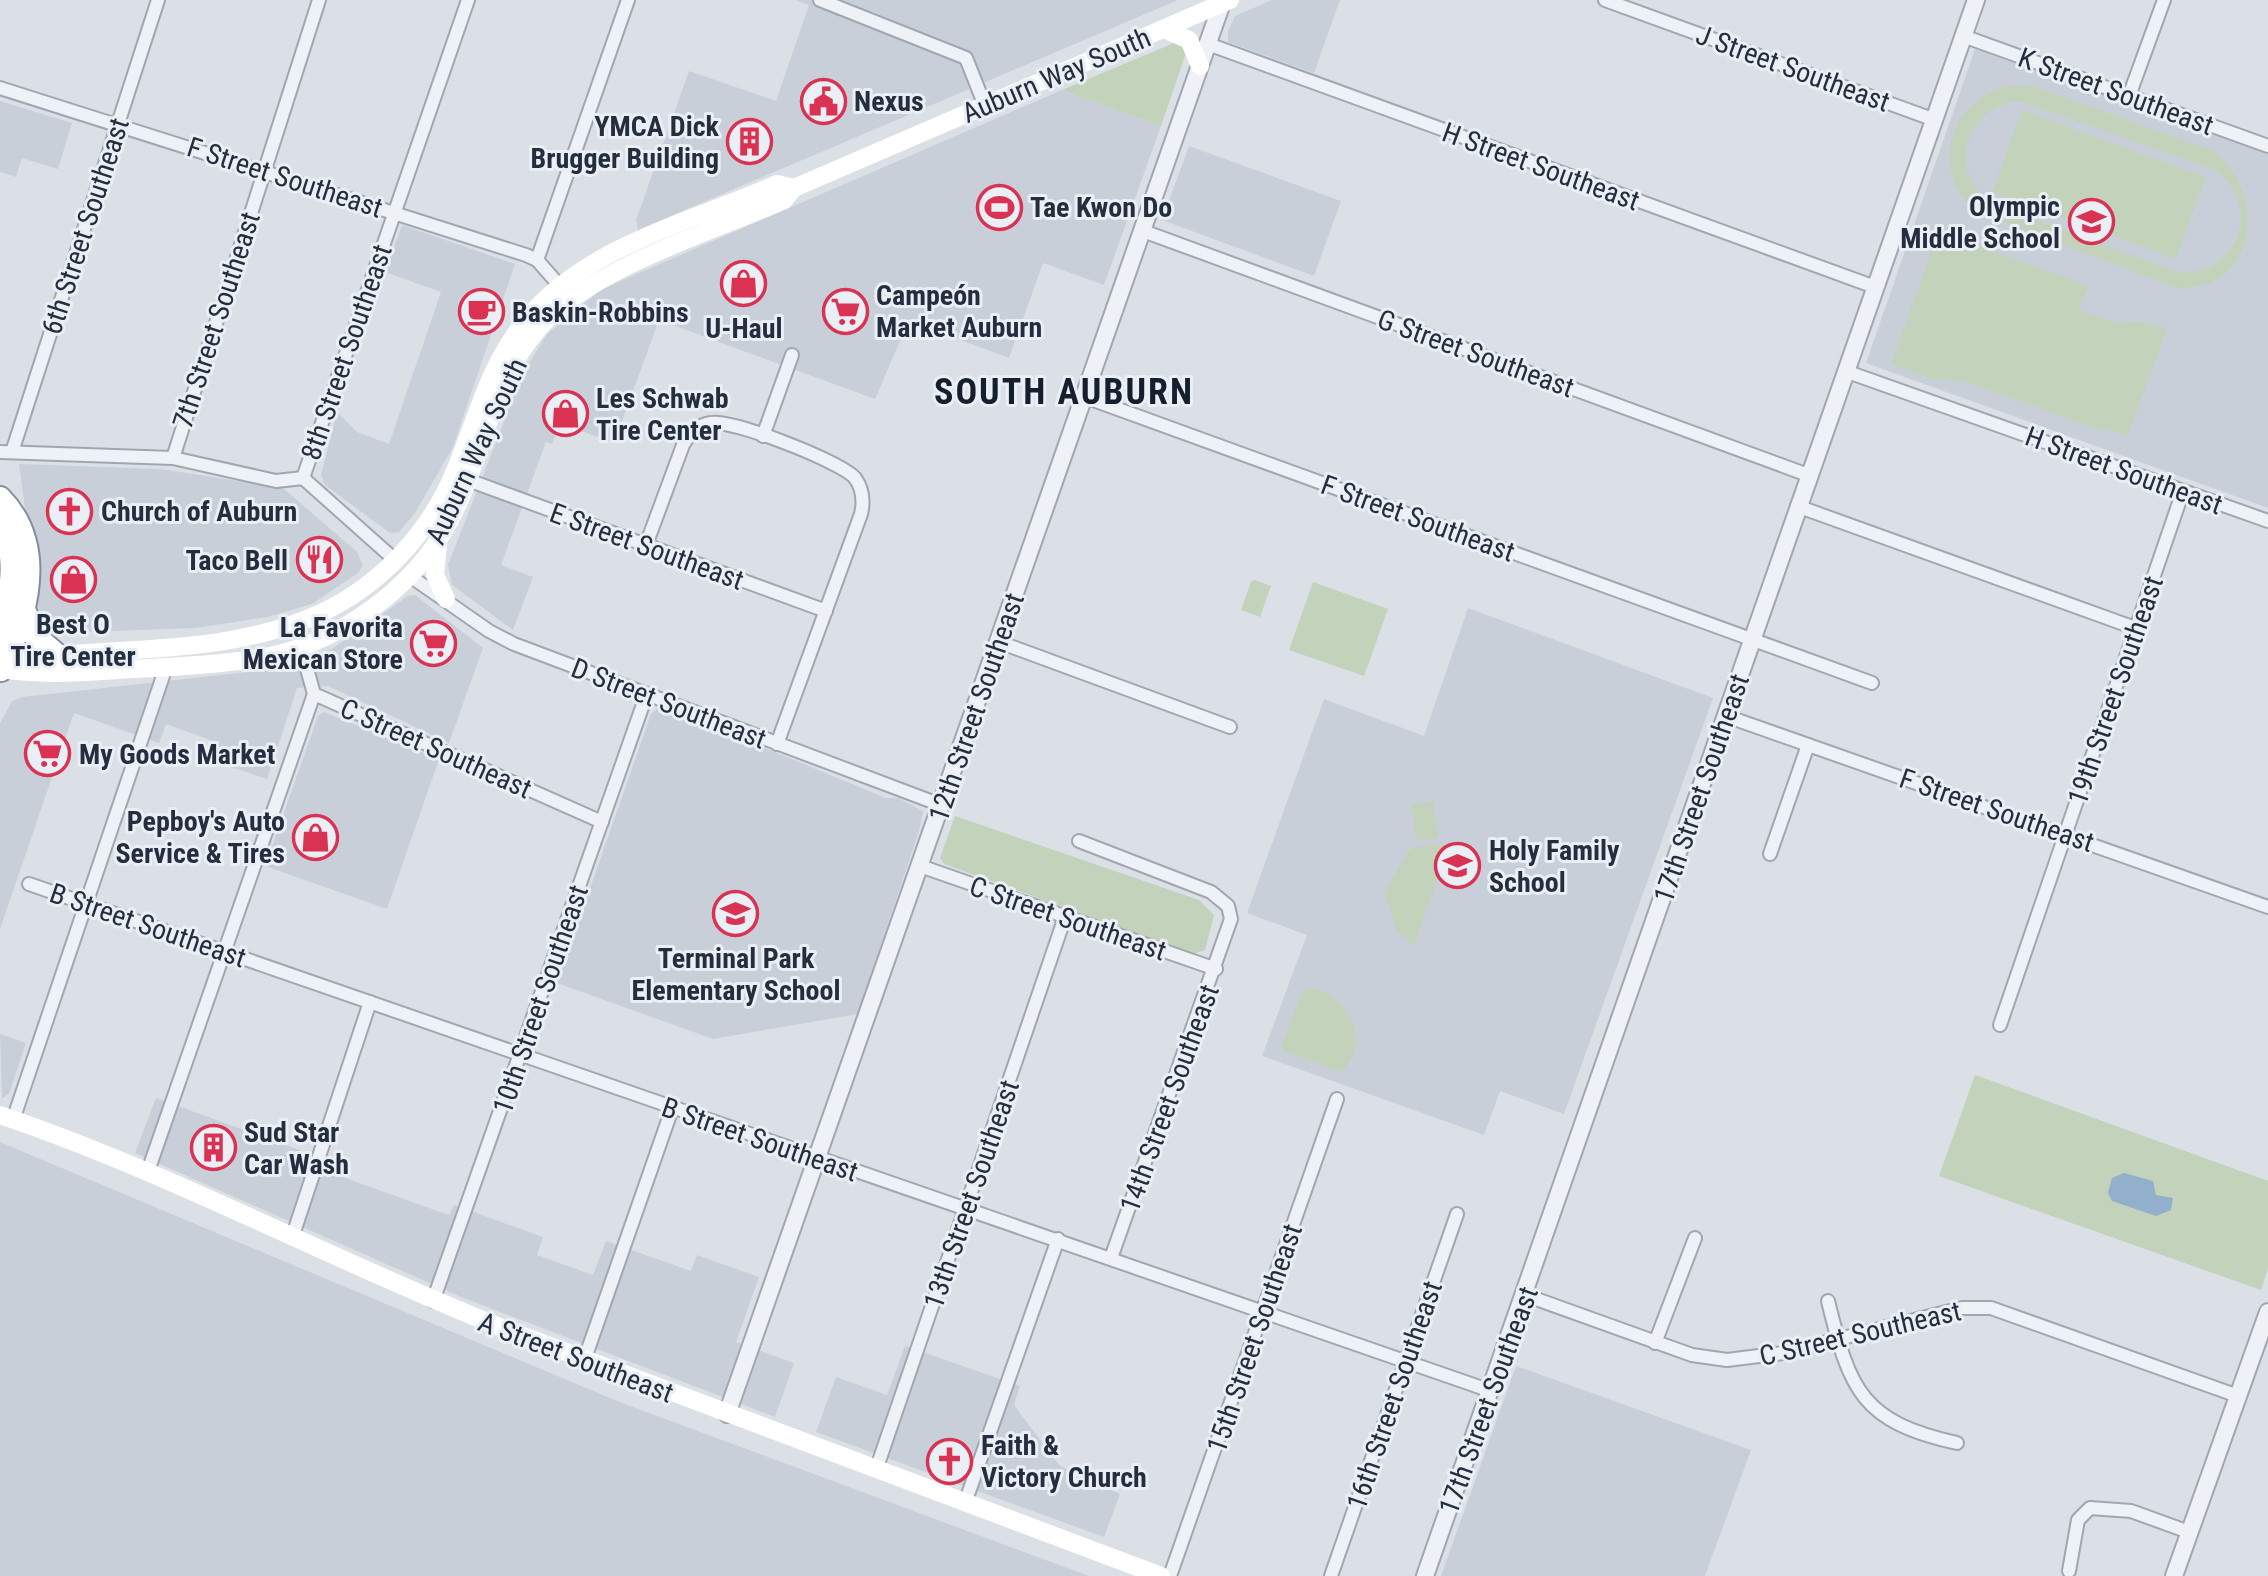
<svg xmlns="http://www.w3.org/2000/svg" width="2268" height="1576" font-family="'Roboto Condensed',sans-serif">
<rect width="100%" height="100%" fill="#dbe0e7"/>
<g fill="#c9cfd9">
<path d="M 796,0 L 1178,0 L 638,230 L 636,220 L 689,71 L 776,101 L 809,5 Z"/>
<path d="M 1272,0 L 1340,0 L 1314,73 L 1228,42 L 1228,31 L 1235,16 Z"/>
<path d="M 1975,49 L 2268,154 L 2268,508 L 1866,363 Z"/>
<path d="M 1062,90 L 1161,126 L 1104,285 L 1043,263 L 1009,358 L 926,327 L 900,341 L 875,399 L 659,320 L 614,443 L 560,423 L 552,444 L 546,442 L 501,565 L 533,577 L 513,630 L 452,585 L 448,565 L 523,373 L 547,334 L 572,313 L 602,289 Z"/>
<path d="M 0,101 L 72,123 L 58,169 L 22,158 L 16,177 L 0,172 Z"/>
<path d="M 1189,146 L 1341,201 L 1314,276 L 1162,220 Z"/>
<path d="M 402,225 L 515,264 L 453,447 L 415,513 L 399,532 L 390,533 L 325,485 L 321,475 L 337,412 L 357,432 L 389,444 L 441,292 L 385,272 Z"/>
<path d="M 19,464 L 161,469 L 283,488 L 357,552 L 363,565 L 358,573 L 312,604 L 268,617 L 195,628 L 53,633 L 40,620 Z"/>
<path d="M 415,595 L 483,648 L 449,743 L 328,686 L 297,688 L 267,779 L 207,759 L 213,741 L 166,724 L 159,743 L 74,713 L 0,929 L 0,723 L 12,701 L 22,697 L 248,672 L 283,663 L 332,649 L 408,596 Z"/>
<path d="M 1468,608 L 1713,698 L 1564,1114 L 1500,1091 L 1484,1135 L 1262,1056 L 1307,935 L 1247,913 L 1324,699 L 1424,736 Z"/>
<path d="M 657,709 L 748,746 L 758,745 L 886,798 L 898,798 L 923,811 L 920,828 L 858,1014 L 713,1039 L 557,983 L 651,714 Z"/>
<path d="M 324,712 L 439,759 L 387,909 L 265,866 L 318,716 Z"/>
<path d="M 0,1034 L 26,1043 L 9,1094 L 2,1098 Z"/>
<path d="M 156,1098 L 327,1160 L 324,1170 L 373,1188 L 449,1215 L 454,1205 L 543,1237 L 537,1255 L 593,1275 L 606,1241 L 691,1271 L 697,1255 L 759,1277 L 736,1342 L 794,1363 L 775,1417 L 461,1297 L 135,1153 Z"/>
<path d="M 0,1142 L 622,1403 L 1089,1576 L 0,1576 Z"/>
<path d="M 905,1346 L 1020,1386 L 1014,1405 L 1060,1466 L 1120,1494 L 1104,1537 L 816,1432 L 836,1377 L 887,1395 Z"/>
<path d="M 1516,1366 L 1751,1450 L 1705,1576 L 1441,1576 Z"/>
</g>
<g fill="#c2d2bb" fill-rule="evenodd">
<path d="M 1174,43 L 1183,45 L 1186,53 L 1161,126 L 1062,90 Z"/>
<path d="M 2009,86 L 2033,86 L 2211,150 C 2268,187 2260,296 2174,287 L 1974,211 C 1929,168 1949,100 2009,86 ZM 2018,101 L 2215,170 C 2264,205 2238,277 2178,272 L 1992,204 C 1947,172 1964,108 2018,101 Z"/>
<path d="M 2022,110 L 2206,177 L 2176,259 L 1992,192 Z"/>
<path d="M 1939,231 L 2089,286 L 2079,310 L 2115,323 L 2141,322 L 2167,328 L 2128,436 L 2104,427 L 2102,431 L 1964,381 L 1932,379 L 1891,364 Z"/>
<path d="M 1255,580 L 1271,586 L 1260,617 L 1241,610 L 1251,582 Z"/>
<path d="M 1313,582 L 1388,609 L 1364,676 L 1289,650 Z"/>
<path d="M 1433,801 L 1438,838 L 1417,841 L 1411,805 Z"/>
<path d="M 955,816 L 1199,900 L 1214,915 L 1205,950 L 1193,954 L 944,864 L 940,858 Z"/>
<path d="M 1436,843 L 1448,848 L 1414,946 L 1397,931 L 1384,892 L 1410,849 Z"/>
<path d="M 1304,988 C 1347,989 1375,1044 1340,1072 L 1284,1051 L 1282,1045 Z"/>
<path d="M 1975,1075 L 2268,1181 L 2268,1268 L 2261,1290 L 1939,1176 Z"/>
</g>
<path fill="#92b0cb" d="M 2124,1173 L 2153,1181 L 2156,1195 L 2173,1198 L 2171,1210 L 2156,1216 L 2112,1201 L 2108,1193 L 2112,1178 Z"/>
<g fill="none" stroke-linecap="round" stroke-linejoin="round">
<defs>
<g id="minor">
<path d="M 820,0 L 966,58 L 985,106"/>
<path d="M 1605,0 L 1935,120"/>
<path d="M 1963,36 L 2268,146"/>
<path d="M 1208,44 L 1875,287"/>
<path d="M 0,88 L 526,255 L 537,260 L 559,285"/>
<path d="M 2129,96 L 2164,0"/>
<path d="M 1143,231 L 1808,475"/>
<path d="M 537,260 L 628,0"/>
<path d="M 1845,371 L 2268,521"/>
<path d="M 1085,397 L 1872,683"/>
<path d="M 763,436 L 792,355"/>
<path d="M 0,452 L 173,458 L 276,481 L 303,478 L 395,560"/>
<path d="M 12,452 L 158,0"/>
<path d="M 173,458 L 319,0"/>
<path d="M 303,478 L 468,0"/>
<path d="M 468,480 L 826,611"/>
<path d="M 1797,506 L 2135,628"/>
<path d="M 646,545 L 683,445 C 689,434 697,425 711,423 C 732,419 842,462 855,478 C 863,489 864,501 861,514 L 777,744"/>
<path d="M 410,576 L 489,631 L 514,644 L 941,805"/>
<path d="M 999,642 L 1230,727"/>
<path d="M 301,647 L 314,694 L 602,822"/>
<path d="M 1726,716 L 2268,907"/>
<path d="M 1079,841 L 1211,892 L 1228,906 L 1231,919 L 1111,1258"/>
<path d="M 1770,854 L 1808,745"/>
<path d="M 920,866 L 1216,969"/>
<path d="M 29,884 L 1491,1391"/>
<path d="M 2000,1025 L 2183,491"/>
<path d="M 13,1120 L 166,667"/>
<path d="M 148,1171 L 314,694"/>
<path d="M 293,1235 L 370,1002"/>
<path d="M 1525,1295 L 1692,1355 L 1727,1360 L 1783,1353 L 1962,1308 L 1991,1308 L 2238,1396"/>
<path d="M 433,1301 L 646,696"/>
<path d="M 1828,1301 C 1850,1391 1862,1422 1957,1443"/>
<path d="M 1655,1343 L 1695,1238"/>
<path d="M 584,1361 L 672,1109"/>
<path d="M 876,1470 L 1065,917"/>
<path d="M 965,1503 L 1058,1239"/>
<path d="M 2069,1571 L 2078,1520 L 2090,1508 L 2131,1511 L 2189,1532"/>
<path d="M 1170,1576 L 1337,1099"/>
<path d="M 1331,1576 L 1457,1214"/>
</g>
<g id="tertiary">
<path d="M 727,1414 L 1223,0"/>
<path d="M 1425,1576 L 1976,0"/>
<path d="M 2174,1576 L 2268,1312"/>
</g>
<g id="motorway">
<path d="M 0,498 C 47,546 27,616 1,670"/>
<path d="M 0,523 C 21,558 9,598 0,636"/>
<path d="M 24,609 L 34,635 L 56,654"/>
</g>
</defs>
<use href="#minor" stroke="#a0a7b1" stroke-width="16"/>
<use href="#tertiary" stroke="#a0a7b1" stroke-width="20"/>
<use href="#motorway" stroke="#818e9f" stroke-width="26"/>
<use href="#minor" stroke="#eef1f5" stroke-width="12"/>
<use href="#tertiary" stroke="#eef1f5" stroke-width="16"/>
<g stroke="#fff" stroke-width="18">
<path d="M 1164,29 L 1189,40 L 1200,66"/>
<path d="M 438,544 L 435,575 L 446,599"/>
<path d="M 5,668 L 35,657 C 131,647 232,654 321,613 C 381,585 430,532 455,471 C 478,415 490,360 531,314 C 589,248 684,223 763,190 L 777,184 L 794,188"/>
<path d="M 0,669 C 45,676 88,672 133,669 C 173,667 214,665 254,659 C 332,648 414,590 450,520 C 483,458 491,382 539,328 C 594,266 708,234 784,200 L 794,188 L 1230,0"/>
<path d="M 0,1115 C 174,1174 335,1262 505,1329 L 1161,1576"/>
</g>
<use href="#motorway" stroke="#fff" stroke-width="22"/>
</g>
<defs>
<symbol id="civic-ring" viewBox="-11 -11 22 22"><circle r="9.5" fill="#eaeff5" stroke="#d93252" stroke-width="1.5"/><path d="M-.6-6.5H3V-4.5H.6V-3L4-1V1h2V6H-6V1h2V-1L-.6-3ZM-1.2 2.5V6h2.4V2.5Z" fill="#d93252"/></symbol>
<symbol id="building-ring" viewBox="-11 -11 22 22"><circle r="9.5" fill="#eaeff5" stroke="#d93252" stroke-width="1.5"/><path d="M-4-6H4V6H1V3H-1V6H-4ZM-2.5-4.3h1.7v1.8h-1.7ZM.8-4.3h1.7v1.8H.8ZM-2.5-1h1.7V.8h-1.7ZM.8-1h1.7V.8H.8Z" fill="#d93252"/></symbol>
<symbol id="stadium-ring" viewBox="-11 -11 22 22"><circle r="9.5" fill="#eaeff5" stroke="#d93252" stroke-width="1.5"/><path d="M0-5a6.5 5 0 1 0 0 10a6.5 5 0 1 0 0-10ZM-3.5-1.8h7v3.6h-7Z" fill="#d93252"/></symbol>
<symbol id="school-ring" viewBox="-11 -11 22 22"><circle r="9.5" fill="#eaeff5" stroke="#d93252" stroke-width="1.5"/><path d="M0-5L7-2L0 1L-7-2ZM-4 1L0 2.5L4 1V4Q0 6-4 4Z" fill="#d93252"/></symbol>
<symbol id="shop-ring" viewBox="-11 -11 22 22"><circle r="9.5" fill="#eaeff5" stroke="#d93252" stroke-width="1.5"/><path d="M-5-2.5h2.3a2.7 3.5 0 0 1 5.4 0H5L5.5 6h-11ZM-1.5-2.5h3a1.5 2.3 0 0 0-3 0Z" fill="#d93252"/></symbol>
<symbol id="supermarket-ring" viewBox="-11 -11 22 22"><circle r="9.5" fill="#eaeff5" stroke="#d93252" stroke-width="1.5"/><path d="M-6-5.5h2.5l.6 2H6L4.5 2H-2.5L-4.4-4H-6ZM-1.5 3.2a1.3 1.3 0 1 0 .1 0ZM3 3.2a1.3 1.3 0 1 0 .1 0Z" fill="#d93252"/></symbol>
<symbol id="cafe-ring" viewBox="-11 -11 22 22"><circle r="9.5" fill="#eaeff5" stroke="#d93252" stroke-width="1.5"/><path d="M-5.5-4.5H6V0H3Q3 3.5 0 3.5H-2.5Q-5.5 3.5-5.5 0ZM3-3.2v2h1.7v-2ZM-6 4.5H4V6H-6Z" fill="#d93252"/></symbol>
<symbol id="church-ring" viewBox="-11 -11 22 22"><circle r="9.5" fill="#eaeff5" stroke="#d93252" stroke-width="1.5"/><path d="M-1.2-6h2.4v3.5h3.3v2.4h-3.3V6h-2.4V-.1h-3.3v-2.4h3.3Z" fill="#d93252"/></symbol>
<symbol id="restaurant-ring" viewBox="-11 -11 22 22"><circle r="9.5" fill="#eaeff5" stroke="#d93252" stroke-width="1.5"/><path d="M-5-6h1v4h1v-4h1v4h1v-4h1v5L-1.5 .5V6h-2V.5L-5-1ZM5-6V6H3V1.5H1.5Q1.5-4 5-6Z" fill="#d93252"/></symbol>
</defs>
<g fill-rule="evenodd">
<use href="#civic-ring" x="798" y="76" width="51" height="51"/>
<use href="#building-ring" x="724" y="116" width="51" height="51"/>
<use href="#stadium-ring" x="974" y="182" width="51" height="51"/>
<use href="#school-ring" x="2066" y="196" width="51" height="51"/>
<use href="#shop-ring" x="718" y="258" width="51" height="51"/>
<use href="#supermarket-ring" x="820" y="286" width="51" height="51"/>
<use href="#cafe-ring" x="456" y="286" width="51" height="51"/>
<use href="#shop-ring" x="540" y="388" width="51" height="51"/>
<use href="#church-ring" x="44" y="486" width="51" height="51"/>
<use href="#restaurant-ring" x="294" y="534" width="51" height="51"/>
<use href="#shop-ring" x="48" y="554" width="51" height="51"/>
<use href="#supermarket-ring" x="408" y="618" width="51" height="51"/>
<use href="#supermarket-ring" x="22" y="728" width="51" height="51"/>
<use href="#shop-ring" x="290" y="812" width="51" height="51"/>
<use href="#school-ring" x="1432" y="840" width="51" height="51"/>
<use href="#school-ring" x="710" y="888" width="51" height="51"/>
<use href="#building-ring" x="188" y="1122" width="51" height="51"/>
<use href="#church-ring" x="924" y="1436" width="51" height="51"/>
</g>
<g text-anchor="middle" stroke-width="6" stroke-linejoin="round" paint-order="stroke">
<g font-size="28" fill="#242e3e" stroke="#eaeff5">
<text transform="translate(1793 68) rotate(20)" y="10">J Street Southeast</text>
<text transform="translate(1056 75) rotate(-23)" y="10">Auburn Way South</text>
<text transform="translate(2116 91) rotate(20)" y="10">K Street Southeast</text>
<text transform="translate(1541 166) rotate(20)" y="10">H Street Southeast</text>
<text transform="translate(285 177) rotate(18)" y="10">F Street Southeast</text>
<text transform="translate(85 226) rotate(-72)" y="10">6th Street Southeast</text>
<text transform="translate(216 320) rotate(-72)" y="10">7th Street Southeast</text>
<text transform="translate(346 352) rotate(-71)" y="10">8th Street Southeast</text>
<text transform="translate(1476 353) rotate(20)" y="10">G Street Southeast</text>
<text transform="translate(476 451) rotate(-65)" y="10">Auburn Way South</text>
<text transform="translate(2124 470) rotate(20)" y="10">H Street Southeast</text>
<text transform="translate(1418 518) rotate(20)" y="10">F Street Southeast</text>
<text transform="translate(647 546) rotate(20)" y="10">E Street Southeast</text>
<text transform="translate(2115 690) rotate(-71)" y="10">19th Street Southeast</text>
<text transform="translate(669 703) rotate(21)" y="10">D Street Southeast</text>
<text transform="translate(976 707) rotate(-71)" y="10">12th Street Southeast</text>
<text transform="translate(436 748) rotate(24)" y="10">C Street Southeast</text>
<text transform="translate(1701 788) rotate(-71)" y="10">17th Street Southeast</text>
<text transform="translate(1997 810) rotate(19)" y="10">F Street Southeast</text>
<text transform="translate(1068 918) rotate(19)" y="10">C Street Southeast</text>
<text transform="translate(148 925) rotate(19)" y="10">B Street Southeast</text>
<text transform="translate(540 999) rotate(-71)" y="10">10th Street Southeast</text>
<text transform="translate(1169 1098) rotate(-70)" y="10">14th Street Southeast</text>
<text transform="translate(760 1139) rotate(19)" y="10">B Street Southeast</text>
<text transform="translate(971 1194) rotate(-71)" y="10">13th Street Southeast</text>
<text transform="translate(1860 1333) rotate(-13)" y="10">C Street Southeast</text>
<text transform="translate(1254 1338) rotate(-71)" y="10">15th Street Southeast</text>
<text transform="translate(576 1357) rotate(21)" y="10">A Street Southeast</text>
<text transform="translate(1394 1395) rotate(-71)" y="10">16th Street Southeast</text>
<text transform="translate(1488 1400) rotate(-70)" y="10">17th Street Southeast</text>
</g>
<g font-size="28" font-weight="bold" fill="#242e3e" stroke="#eaeff5" text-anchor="start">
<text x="854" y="111">Nexus</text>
<text x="719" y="136" text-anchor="end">YMCA Dick<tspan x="719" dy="32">Brugger Building</tspan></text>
<text x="2060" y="216" text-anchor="end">Olympic<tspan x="2060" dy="32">Middle School</tspan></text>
<text x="1030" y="217">Tae Kwon Do</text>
<text x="876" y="305">Campeón<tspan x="876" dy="32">Market Auburn</tspan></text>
<text x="512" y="322">Baskin-Robbins</text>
<text x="744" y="338" text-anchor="middle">U-Haul</text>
<text x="596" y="408">Les Schwab<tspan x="596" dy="32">Tire Center</tspan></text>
<text x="101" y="521">Church of Auburn</text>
<text x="288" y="570" text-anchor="end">Taco Bell</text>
<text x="73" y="634" text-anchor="middle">Best O<tspan x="73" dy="32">Tire Center</tspan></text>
<text x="403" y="637" text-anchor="end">La Favorita<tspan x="403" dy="32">Mexican Store</tspan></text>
<text x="79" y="764">My Goods Market</text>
<text x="285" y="831" text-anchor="end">Pepboy's Auto<tspan x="285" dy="32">Service &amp; Tires</tspan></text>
<text x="1489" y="860">Holy Family<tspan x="1489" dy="32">School</tspan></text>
<text x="736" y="968" text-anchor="middle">Terminal Park<tspan x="736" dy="32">Elementary School</tspan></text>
<text x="244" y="1142">Sud Star<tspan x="244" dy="32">Car Wash</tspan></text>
<text x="981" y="1455">Faith &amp;<tspan x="981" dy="32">Victory Church</tspan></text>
</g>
<g font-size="36" font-weight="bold" letter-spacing="2" fill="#161f2e" stroke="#eaeff5">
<text x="1064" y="404">SOUTH AUBURN</text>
</g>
</g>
</svg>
